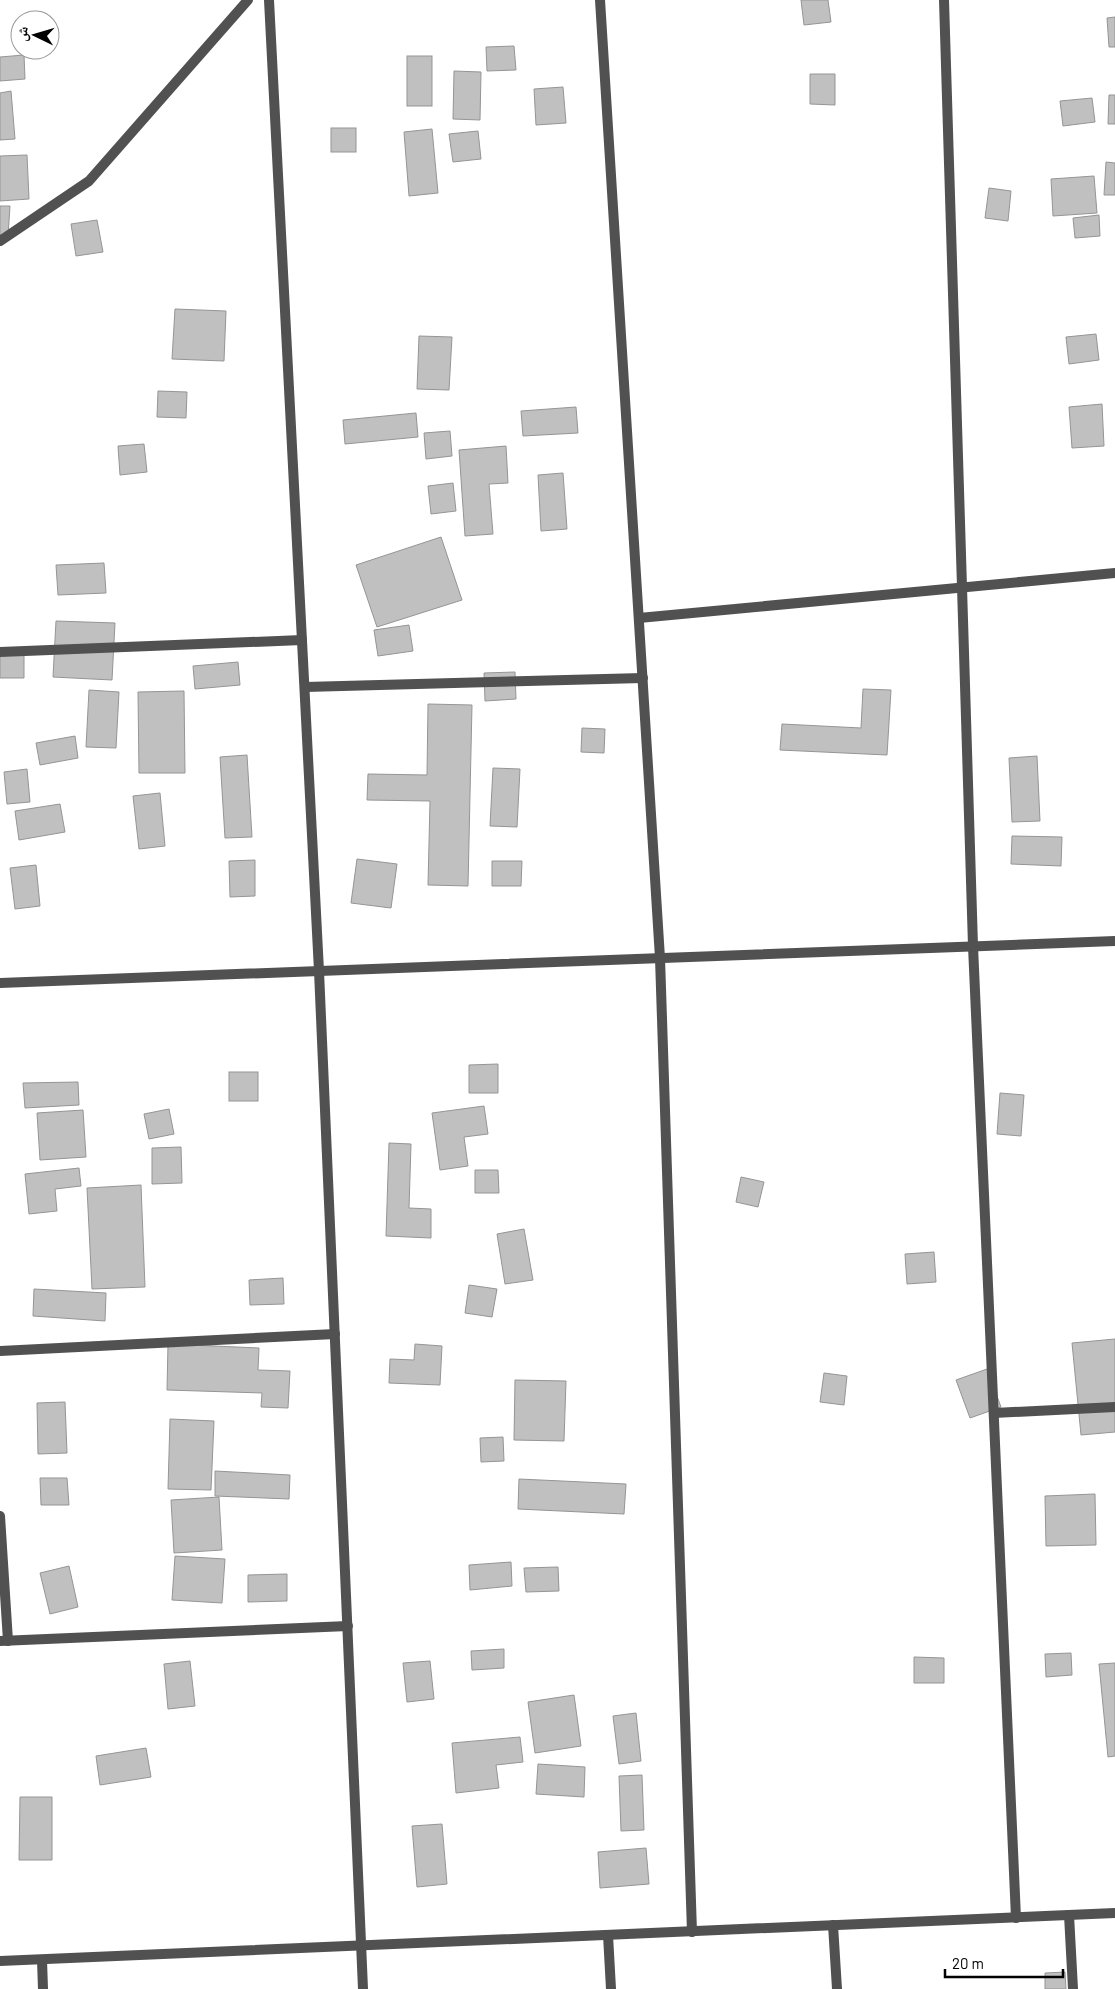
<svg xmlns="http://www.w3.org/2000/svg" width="1115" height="1989" font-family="Barlow,'Noto Naskh Arabic',sans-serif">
<rect width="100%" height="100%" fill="#fff"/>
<g fill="#c0c0c0" stroke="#959595">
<path d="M 801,0 L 828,0 L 831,22 L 804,25 Z"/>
<path d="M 1115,17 L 1115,47 L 1109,47 L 1107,18 Z"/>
<path d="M 514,46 L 516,70 L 487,71 L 486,47 Z"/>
<path d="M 24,55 L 25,79 L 0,81 L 0,57 Z"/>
<rect x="407" y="56" width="25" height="50"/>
<path d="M 454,71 L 481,72 L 480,120 L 453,119 Z"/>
<path d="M 810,74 L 835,74 L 835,105 L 810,104 Z"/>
<path d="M 563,87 L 566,123 L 536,125 L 534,89 Z"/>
<path d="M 11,91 L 15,139 L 0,140 L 0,93 Z"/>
<path d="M 1109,95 L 1115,95 L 1115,124 L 1108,124 Z"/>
<path d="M 1092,98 L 1095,122 L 1063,126 L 1060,101 Z"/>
<rect x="331" y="128" width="25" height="24"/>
<path d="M 432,129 L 438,193 L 409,196 L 404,132 Z"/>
<path d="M 478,131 L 481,159 L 453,162 L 449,134 Z"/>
<path d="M 27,155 L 29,199 L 0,201 L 0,156 Z"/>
<path d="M 1106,162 L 1115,163 L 1115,195 L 1104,195 Z"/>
<path d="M 1094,176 L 1097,213 L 1053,216 L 1051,179 Z"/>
<path d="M 989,188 L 1011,191 L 1008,221 L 985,218 Z"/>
<path d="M 0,206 L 10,206 L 8,236 L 0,235 Z"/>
<path d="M 1099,215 L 1100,236 L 1075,238 L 1073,218 Z"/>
<path d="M 97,220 L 103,252 L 76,256 L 71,224 Z"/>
<path d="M 175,309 L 226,311 L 224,361 L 172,359 Z"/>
<path d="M 1096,334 L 1099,360 L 1069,364 L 1066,337 Z"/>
<path d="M 419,336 L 452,337 L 449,390 L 417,389 Z"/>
<path d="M 158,391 L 187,392 L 186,418 L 157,417 Z"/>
<path d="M 1102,404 L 1104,446 L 1072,448 L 1069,407 Z"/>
<path d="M 576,407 L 578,433 L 523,436 L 521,411 Z"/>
<path d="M 416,413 L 418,437 L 345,444 L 343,420 Z"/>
<path d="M 450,431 L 452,456 L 426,459 L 424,433 Z"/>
<path d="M 144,444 L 147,472 L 120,475 L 118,446 Z"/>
<path d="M 506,446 L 508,483 L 489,484 L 493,534 L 465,536 L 459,450 Z"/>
<path d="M 563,473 L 567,529 L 541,531 L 538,475 Z"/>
<path d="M 453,483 L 456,511 L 431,514 L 428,486 Z"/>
<path d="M 441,537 L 462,600 L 377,627 L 356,565 Z"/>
<path d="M 104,563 L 106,593 L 58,595 L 56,565 Z"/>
<path d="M 56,621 L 115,623 L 112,680 L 53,677 Z"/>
<path d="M 409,625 L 413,651 L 378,656 L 374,630 Z"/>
<path d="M 0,650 L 24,651 L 24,678 L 0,678 Z"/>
<path d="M 238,662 L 240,685 L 195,689 L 193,666 Z"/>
<path d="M 515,672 L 516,699 L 485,701 L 484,673 Z"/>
<path d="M 863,689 L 891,690 L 887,755 L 780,750 L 782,724 L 861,728 Z"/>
<path d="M 89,690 L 119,692 L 116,748 L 86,747 Z"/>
<path d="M 184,691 L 185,773 L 139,773 L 138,692 Z"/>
<path d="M 428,704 L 472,705 L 468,886 L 428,885 L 430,801 L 367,800 L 368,774 L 427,775 Z"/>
<path d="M 582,728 L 605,729 L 604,753 L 581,752 Z"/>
<path d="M 75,736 L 78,758 L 40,765 L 36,743 Z"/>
<path d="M 247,755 L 252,837 L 225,838 L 220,757 Z"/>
<path d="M 1037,756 L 1040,821 L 1012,822 L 1009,758 Z"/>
<path d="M 493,768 L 520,769 L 517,827 L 490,826 Z"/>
<path d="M 27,769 L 30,802 L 7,804 L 4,772 Z"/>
<path d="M 160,793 L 165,846 L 139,849 L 133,796 Z"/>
<path d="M 60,804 L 65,832 L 19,840 L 15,811 Z"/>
<path d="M 1012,836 L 1062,837 L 1061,866 L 1011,864 Z"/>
<path d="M 357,859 L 397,864 L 391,908 L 351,903 Z"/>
<path d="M 255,860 L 255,896 L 230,897 L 229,861 Z"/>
<path d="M 492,861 L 522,861 L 521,886 L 492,886 Z"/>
<path d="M 36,865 L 40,906 L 15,909 L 10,868 Z"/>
<path d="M 498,1064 L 498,1093 L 469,1093 L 469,1065 Z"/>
<rect x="229" y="1072" width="29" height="29"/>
<path d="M 78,1082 L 79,1105 L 25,1108 L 23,1083 Z"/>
<path d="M 1000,1093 L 1024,1095 L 1021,1136 L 997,1134 Z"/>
<path d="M 484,1106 L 488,1134 L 464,1137 L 468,1166 L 440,1170 L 432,1113 Z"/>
<path d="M 169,1109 L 174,1134 L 149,1139 L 144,1114 Z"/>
<path d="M 83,1110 L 86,1157 L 40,1160 L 37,1113 Z"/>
<path d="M 389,1143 L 411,1144 L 409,1208 L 431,1209 L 431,1238 L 386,1236 Z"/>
<path d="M 181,1147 L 182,1183 L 152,1184 L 152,1148 Z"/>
<path d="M 79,1168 L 81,1186 L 55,1189 L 57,1211 L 29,1214 L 25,1174 Z"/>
<path d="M 475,1170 L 498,1170 L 499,1193 L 475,1193 Z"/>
<path d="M 741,1177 L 764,1182 L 758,1207 L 736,1202 Z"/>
<path d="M 141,1185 L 145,1287 L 92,1289 L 87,1188 Z"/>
<path d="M 524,1229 L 533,1280 L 505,1284 L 497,1234 Z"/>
<path d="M 934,1252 L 936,1282 L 907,1284 L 905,1254 Z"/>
<path d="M 283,1278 L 284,1304 L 250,1305 L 249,1280 Z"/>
<path d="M 469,1285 L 497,1289 L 492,1317 L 465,1313 Z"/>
<path d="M 34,1289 L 106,1293 L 105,1321 L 33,1316 Z"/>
<path d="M 1115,1339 L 1115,1432 L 1081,1435 L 1072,1343 Z"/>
<path d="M 168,1344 L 259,1348 L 258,1370 L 290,1371 L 288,1408 L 261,1407 L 262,1393 L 167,1390 Z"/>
<path d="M 415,1344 L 442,1346 L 440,1385 L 389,1383 L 390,1359 L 414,1360 Z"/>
<path d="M 987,1369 L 1001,1407 L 970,1418 L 956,1380 Z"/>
<path d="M 824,1373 L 847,1376 L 844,1405 L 820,1402 Z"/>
<path d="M 515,1380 L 566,1381 L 564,1441 L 514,1440 Z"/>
<path d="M 65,1402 L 67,1453 L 38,1454 L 37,1403 Z"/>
<path d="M 170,1419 L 214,1421 L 211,1490 L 168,1489 Z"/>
<path d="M 503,1437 L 504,1461 L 481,1462 L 480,1438 Z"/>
<path d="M 215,1471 L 290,1475 L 289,1499 L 215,1496 Z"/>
<path d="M 40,1478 L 67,1478 L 69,1505 L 41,1505 Z"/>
<path d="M 519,1479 L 626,1484 L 624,1514 L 518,1509 Z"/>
<path d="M 1095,1494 L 1096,1545 L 1046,1546 L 1045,1496 Z"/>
<path d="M 219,1497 L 222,1550 L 174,1553 L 171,1500 Z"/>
<path d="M 175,1556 L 225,1559 L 222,1603 L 172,1600 Z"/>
<path d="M 511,1562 L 512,1586 L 470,1590 L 469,1565 Z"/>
<path d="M 69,1566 L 78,1607 L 50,1614 L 40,1573 Z"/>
<path d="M 558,1567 L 559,1591 L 526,1592 L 524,1568 Z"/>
<path d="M 287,1574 L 287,1601 L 248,1602 L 248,1575 Z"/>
<path d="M 504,1649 L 504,1668 L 472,1670 L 471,1651 Z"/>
<path d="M 1071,1653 L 1072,1675 L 1046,1677 L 1045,1654 Z"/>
<path d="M 914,1657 L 944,1658 L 944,1683 L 914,1683 Z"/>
<path d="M 190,1661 L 195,1706 L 168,1709 L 164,1664 Z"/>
<path d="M 430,1661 L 434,1699 L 407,1702 L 403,1663 Z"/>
<path d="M 1115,1663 L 1115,1756 L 1108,1757 L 1099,1664 Z"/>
<path d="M 574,1695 L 581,1746 L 535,1753 L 528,1702 Z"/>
<path d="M 636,1713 L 641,1761 L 619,1764 L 613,1716 Z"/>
<path d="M 520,1737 L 523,1762 L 496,1765 L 499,1788 L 456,1793 L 452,1743 Z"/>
<path d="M 146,1748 L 151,1777 L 100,1785 L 96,1756 Z"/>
<path d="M 538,1764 L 585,1767 L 584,1797 L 536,1794 Z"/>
<path d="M 642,1775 L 644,1830 L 621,1831 L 619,1776 Z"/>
<path d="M 20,1797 L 52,1797 L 52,1860 L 19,1860 Z"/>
<path d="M 442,1824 L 447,1884 L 417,1887 L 412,1826 Z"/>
<path d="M 646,1848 L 649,1884 L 600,1888 L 598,1852 Z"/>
<path d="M 1065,1972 L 1066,1989 L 1045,1989 L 1045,1973 Z"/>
</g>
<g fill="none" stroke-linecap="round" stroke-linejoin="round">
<g stroke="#515151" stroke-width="10">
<path d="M 269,0 L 319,971 L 363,1989"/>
<path d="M 600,0 L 660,958 L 692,1932"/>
<path d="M 944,0 L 973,946 L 1016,1918"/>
<path d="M 0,241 L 89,181 L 248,0"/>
<path d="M 639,618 L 1115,573"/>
<path d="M 0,652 L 302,640"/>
<path d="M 305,687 L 643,678"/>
<path d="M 0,1351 L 335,1334"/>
<path d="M 994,1413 L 1115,1407"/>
<path d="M 0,1516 L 8,1641"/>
<path d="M 0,1641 L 348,1626"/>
<path d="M 1069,1915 L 1073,1989"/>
<path d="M 833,1925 L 837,1989"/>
<path d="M 608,1935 L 611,1989"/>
<path d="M 42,1960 L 43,1989"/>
<path d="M 0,1961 L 1115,1913"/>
</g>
<path stroke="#515151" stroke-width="10" d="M 0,983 L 1115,941"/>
</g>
<g transform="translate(35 35) rotate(275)"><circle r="24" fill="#ffffff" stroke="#999999"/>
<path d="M0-4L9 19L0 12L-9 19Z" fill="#000000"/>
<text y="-8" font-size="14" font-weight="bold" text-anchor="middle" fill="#000000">ش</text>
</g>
<path d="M945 1969v8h118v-8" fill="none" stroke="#000000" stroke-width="2.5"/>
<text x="952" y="1969" font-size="15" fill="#000000" stroke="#ffffff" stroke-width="4" paint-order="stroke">20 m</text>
</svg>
